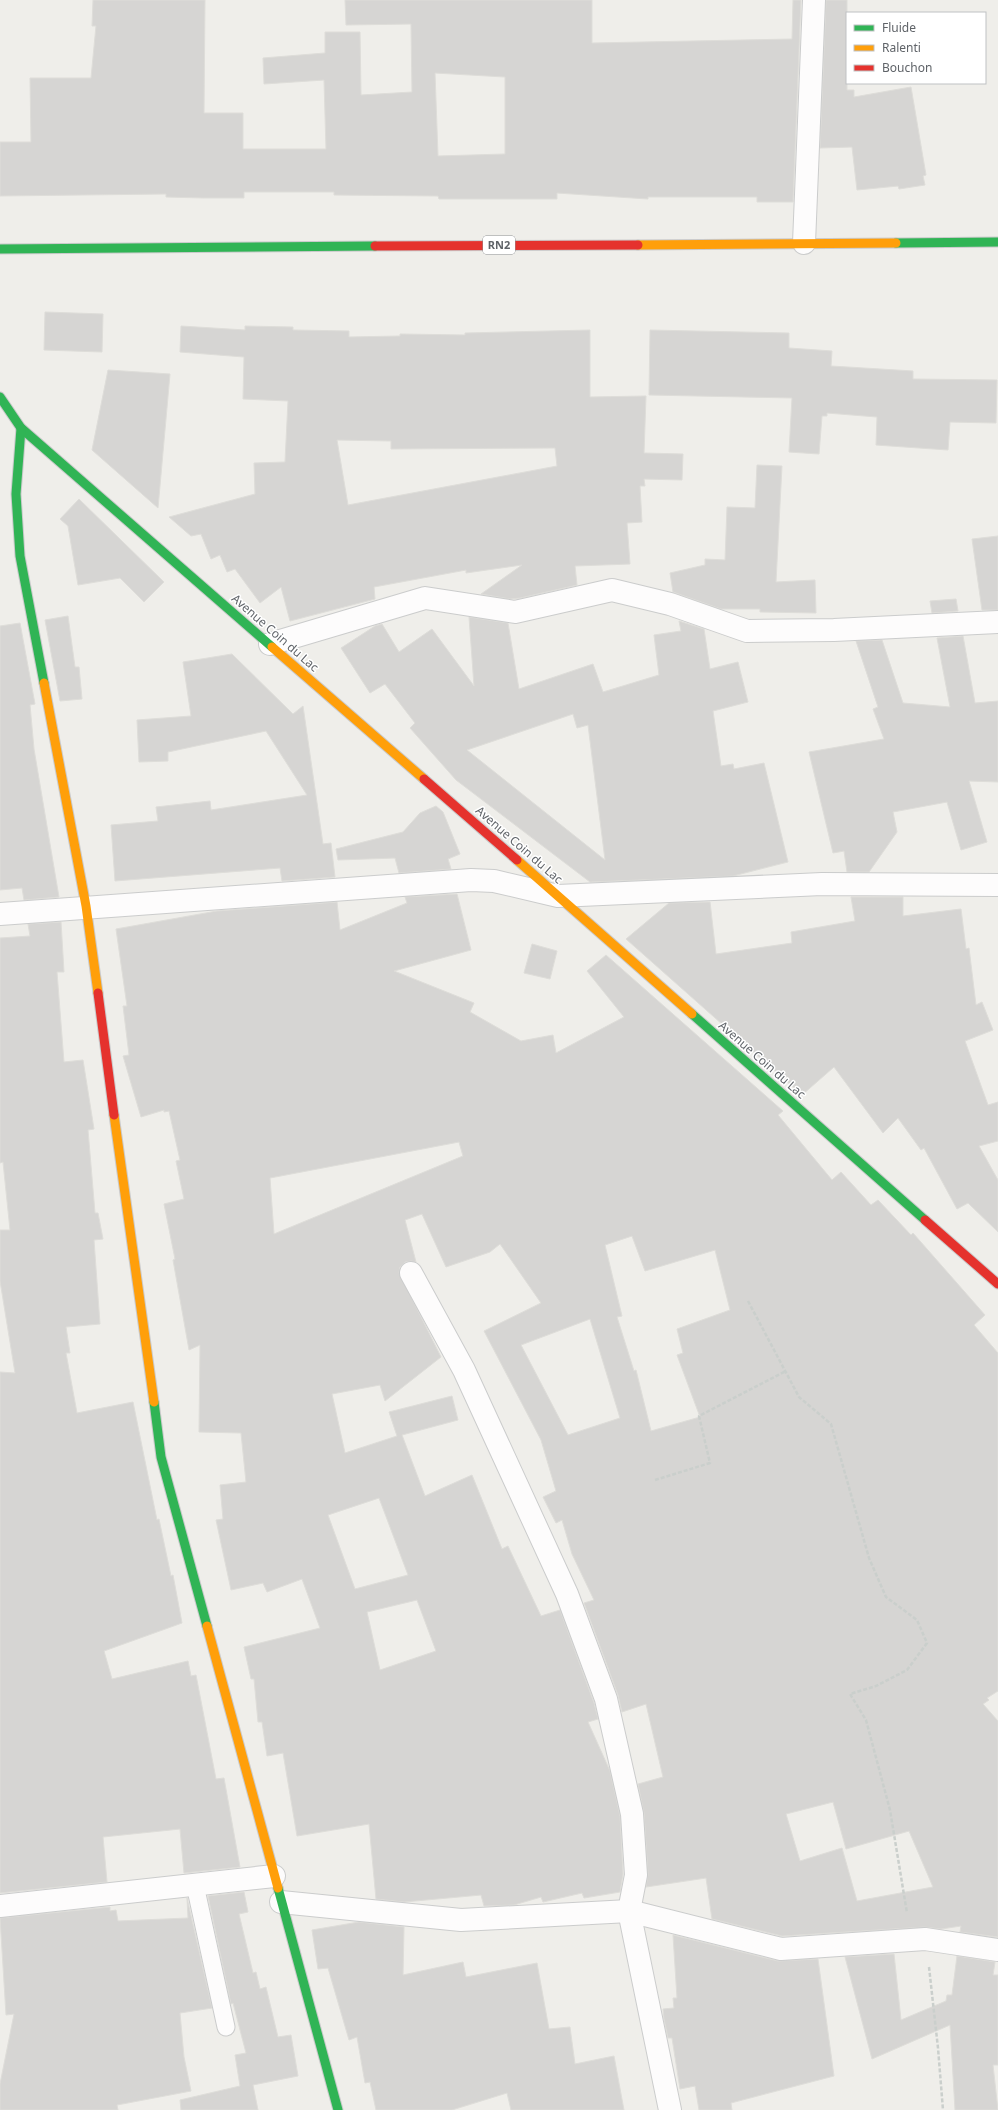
<svg xmlns="http://www.w3.org/2000/svg" width="998" height="2110" font-family="'Noto Sans',sans-serif">
<rect width="100%" height="100%" fill="#efeeea"/>
<g fill="#d6d5d3" stroke="#deddd9" fill-rule="evenodd">
<path d="M 93,0 L 205,0 L 204,113 L 243,113 L 243,149 L 326,149 L 324,80 L 264,84 L 263,58 L 325,53 L 325,32 L 360,32 L 361,95 L 412,92 L 411,24 L 346,25 L 345,0 L 592,0 L 592,43 L 792,39 L 793,0 L 801,0 L 793,202 L 757,202 L 757,197 L 648,197 L 648,199 L 557,193 L 557,199 L 439,199 L 438,196 L 334,195 L 334,192 L 244,192 L 244,198 L 204,198 L 166,197 L 166,194 L 0,196 L 0,142 L 31,142 L 30,78 L 91,78 L 96,26 L 92,26 ZM 435,73 L 505,77 L 505,154 L 438,156 Z"/>
<path d="M 826,0 L 847,0 L 847,90 L 854,90 L 854,97 L 911,87 L 926,175 L 923,176 L 925,185 L 899,189 L 898,186 L 857,190 L 852,147 L 820,148 Z"/>
<path d="M 45,312 L 103,314 L 102,352 L 44,350 Z"/>
<path d="M 181,326 L 245,330 L 245,326 L 293,327 L 293,330 L 349,331 L 349,337 L 400,336 L 400,334 L 465,335 L 465,333 L 590,330 L 590,397 L 646,396 L 644,453 L 683,454 L 682,480 L 644,479 L 645,486 L 640,486 L 642,522 L 627,523 L 630,564 L 575,566 L 577,585 L 520,598 L 510,599 L 481,594 L 522,565 L 466,573 L 466,570 L 374,587 L 375,599 L 290,621 L 281,587 L 260,603 L 235,569 L 227,572 L 220,555 L 211,559 L 201,534 L 191,536 L 169,517 L 255,494 L 254,463 L 285,462 L 288,401 L 243,399 L 244,357 L 180,352 ZM 337,440 L 391,441 L 391,449 L 555,448 L 557,466 L 348,505 Z"/>
<path d="M 650,330 L 789,333 L 789,348 L 832,351 L 831,366 L 913,371 L 913,379 L 997,380 L 996,423 L 950,422 L 948,450 L 876,445 L 877,417 L 827,413 L 827,416 L 822,416 L 819,454 L 789,452 L 792,398 L 649,395 Z"/>
<path d="M 108,370 L 170,374 L 158,508 L 92,450 Z"/>
<path d="M 757,465 L 782,466 L 776,582 L 815,580 L 816,613 L 760,612 L 760,609 L 721,609 L 673,592 L 670,573 L 705,565 L 705,559 L 725,560 L 727,507 L 755,508 Z"/>
<path d="M 79,499 L 164,582 L 144,602 L 120,578 L 78,585 L 68,526 L 60,519 Z"/>
<path d="M 998,536 L 998,610 L 982,610 L 972,539 Z"/>
<path d="M 956,599 L 958,611 L 932,613 L 930,601 Z"/>
<path d="M 68,616 L 75,667 L 79,667 L 82,699 L 60,701 L 45,620 Z"/>
<path d="M 469,617 L 508,623 L 519,689 L 593,664 L 603,692 L 659,675 L 654,635 L 681,631 L 679,621 L 704,629 L 710,669 L 738,662 L 748,702 L 713,711 L 721,766 L 733,764 L 734,769 L 764,763 L 788,862 L 733,876 L 590,882 L 456,780 L 410,728 L 415,723 L 385,684 L 370,693 L 341,648 L 375,626 L 382,624 L 399,652 L 432,629 L 474,686 ZM 573,714 L 577,728 L 588,725 L 605,860 L 467,750 Z"/>
<path d="M 20,623 L 35,704 L 30,705 L 34,749 L 59,897 L 24,900 L 22,888 L 0,890 L 0,626 Z"/>
<path d="M 963,636 L 975,703 L 998,701 L 998,782 L 969,781 L 987,842 L 961,850 L 947,802 L 893,812 L 897,832 L 869,872 L 847,872 L 844,851 L 833,853 L 809,752 L 884,739 L 873,709 L 878,707 L 856,641 L 882,640 L 903,703 L 950,707 L 937,638 Z"/>
<path d="M 232,654 L 293,714 L 303,706 L 323,844 L 331,843 L 335,877 L 282,881 L 280,868 L 115,881 L 111,825 L 158,821 L 156,807 L 210,801 L 211,810 L 307,795 L 266,731 L 168,752 L 168,761 L 139,762 L 137,720 L 191,716 L 183,662 Z"/>
<path d="M 436,806 L 443,812 L 460,854 L 448,859 L 451,869 L 399,873 L 395,858 L 338,860 L 336,849 L 403,832 L 420,813 Z"/>
<path d="M 457,894 L 471,950 L 394,971 L 474,1003 L 470,1012 L 521,1041 L 553,1035 L 556,1053 L 624,1017 L 587,971 L 606,955 L 783,1111 L 778,1115 L 832,1180 L 841,1172 L 871,1205 L 878,1200 L 911,1235 L 913,1233 L 985,1315 L 974,1325 L 998,1353 L 998,1691 L 987,1698 L 989,1700 L 983,1704 L 998,1721 L 998,1937 L 960,1932 L 961,1926 L 941,1929 L 924,1927 L 782,1936 L 712,1919 L 706,1878 L 646,1887 L 648,1874 L 644,1813 L 638,1784 L 663,1777 L 646,1704 L 622,1712 L 618,1695 L 584,1603 L 594,1600 L 572,1554 L 562,1520 L 556,1523 L 543,1497 L 556,1491 L 541,1440 L 484,1331 L 541,1303 L 500,1244 L 490,1252 L 446,1267 L 422,1214 L 405,1220 L 416,1262 L 411,1261 L 405,1262 L 400,1267 L 399,1273 L 441,1357 L 385,1401 L 380,1385 L 332,1394 L 345,1453 L 397,1436 L 389,1412 L 452,1396 L 458,1420 L 402,1435 L 425,1496 L 472,1475 L 502,1549 L 508,1546 L 541,1616 L 560,1610 L 594,1703 L 598,1719 L 588,1722 L 610,1771 L 620,1816 L 623,1874 L 620,1892 L 584,1898 L 582,1893 L 543,1902 L 541,1897 L 514,1905 L 484,1906 L 481,1895 L 404,1902 L 376,1899 L 369,1824 L 297,1836 L 283,1753 L 267,1756 L 262,1722 L 258,1722 L 254,1679 L 251,1679 L 244,1647 L 320,1628 L 302,1579 L 267,1592 L 263,1583 L 231,1590 L 216,1520 L 223,1519 L 220,1485 L 246,1482 L 241,1433 L 199,1432 L 200,1345 L 189,1350 L 173,1260 L 175,1259 L 164,1204 L 184,1199 L 176,1161 L 180,1160 L 169,1111 L 164,1112 L 164,1110 L 141,1117 L 123,1056 L 129,1055 L 123,1006 L 127,1006 L 116,929 L 217,911 L 337,902 L 340,930 L 407,903 L 405,897 ZM 459,1142 L 463,1156 L 274,1234 L 270,1178 ZM 632,1236 L 645,1271 L 715,1250 L 730,1310 L 677,1329 L 683,1353 L 677,1355 L 700,1417 L 651,1431 L 636,1370 L 634,1371 L 617,1317 L 622,1316 L 605,1245 ZM 590,1319 L 620,1418 L 568,1435 L 521,1345 ZM 379,1498 L 408,1575 L 355,1589 L 328,1515 ZM 417,1600 L 436,1651 L 380,1670 L 367,1612 ZM 833,1802 L 846,1849 L 909,1831 L 933,1887 L 857,1901 L 842,1848 L 800,1861 L 786,1814 Z"/>
<path d="M 851,897 L 903,897 L 903,916 L 961,909 L 966,949 L 969,948 L 976,1005 L 982,1002 L 993,1030 L 965,1041 L 988,1105 L 998,1102 L 998,1141 L 979,1146 L 998,1180 L 998,1232 L 968,1203 L 957,1209 L 924,1148 L 921,1150 L 898,1118 L 883,1133 L 834,1067 L 802,1095 L 626,939 L 669,903 L 710,902 L 716,954 L 792,943 L 791,932 L 855,921 Z"/>
<path d="M 61,922 L 64,972 L 57,972 L 64,1062 L 83,1060 L 94,1129 L 88,1130 L 95,1213 L 98,1213 L 103,1239 L 94,1240 L 100,1324 L 66,1327 L 70,1353 L 66,1353 L 77,1413 L 133,1402 L 157,1520 L 159,1519 L 171,1576 L 173,1575 L 182,1623 L 104,1651 L 112,1679 L 188,1661 L 191,1676 L 196,1675 L 216,1779 L 224,1778 L 240,1867 L 184,1873 L 180,1829 L 103,1837 L 107,1882 L 0,1893 L 0,1372 L 15,1373 L 0,1281 L 0,1230 L 10,1230 L 3,1162 L 0,1163 L 0,938 L 30,936 L 28,924 Z"/>
<path d="M 532,944 L 557,951 L 550,979 L 524,973 Z"/>
<path d="M 244,1892 L 248,1912 L 239,1914 L 253,1973 L 256,1972 L 260,1989 L 266,1987 L 278,2037 L 291,2035 L 298,2076 L 253,2085 L 258,2110 L 181,2110 L 180,2100 L 240,2086 L 235,2055 L 246,2053 L 233,2003 L 231,2004 L 208,1896 Z"/>
<path d="M 187,1898 L 212,2008 L 180,2013 L 184,2057 L 191,2091 L 117,2105 L 118,2110 L 0,2110 L 0,2084 L 14,2014 L 6,2015 L 0,1918 L 110,1907 L 110,1911 L 116,1910 L 118,1921 L 188,1918 Z"/>
<path d="M 359,1922 L 404,1927 L 403,1975 L 463,1962 L 466,1977 L 537,1963 L 549,2029 L 570,2027 L 575,2064 L 614,2056 L 624,2110 L 511,2110 L 507,2093 L 452,2110 L 376,2110 L 370,2082 L 365,2083 L 357,2037 L 349,2040 L 328,1968 L 318,1969 L 312,1930 Z"/>
<path d="M 673,1935 L 778,1961 L 818,1959 L 834,2076 L 731,2103 L 732,2110 L 699,2110 L 695,2086 L 680,2089 L 672,2038 L 668,2038 L 664,2019 L 663,2009 L 674,2008 L 673,1998 L 677,1998 Z"/>
<path d="M 894,1954 L 901,2020 L 946,2001 L 947,1995 L 952,1995 L 957,1956 L 995,1962 L 993,1975 L 998,1975 L 998,2065 L 993,2065 L 998,2110 L 955,2110 L 950,2025 L 872,2059 L 845,1957 Z"/>
</g>
<g fill="none" stroke-linecap="round" stroke-linejoin="round">
<defs>
<path id="lane" d="M 195,1885 L 226,2027"/>
<g id="street">
<path d="M 804,243 L 814,0"/>
<path d="M 270,644 L 425,598 L 515,612 L 612,590 L 670,604 L 747,631 L 834,630 L 998,622"/>
<path d="M 0,914 L 471,880 L 494,881 L 558,896 L 822,884 L 998,885"/>
<path d="M 411,1273 L 464,1370 L 567,1594 L 606,1699 L 632,1814 L 636,1875 L 629,1911 L 670,2110"/>
<path d="M 281,1902 L 461,1920 L 629,1911 L 781,1949 L 925,1939 L 998,1950"/>
<path d="M 0,1906 L 274,1876"/>
</g>
<g id="fast">
<path d="M 896,243 L 998,242"/>
<path d="M 0,249 L 375,246"/>
<path d="M 0,397 L 21,428 L 272,647"/>
<path d="M 21,428 L 16,494 L 20,556 L 44,683"/>
<path d="M 692,1014 L 925,1220"/>
<path d="M 154,1402 L 161,1457 L 207,1626"/>
<path d="M 278,1888 L 338,2110"/>
</g>
<g id="slow">
<path d="M 638,245 L 896,243"/>
<path d="M 272,647 L 424,779"/>
<path d="M 44,683 L 86,906 L 98,993"/>
<path d="M 517,860 L 692,1014"/>
<path d="M 114,1115 L 154,1402"/>
<path d="M 207,1626 L 278,1888"/>
</g>
<g id="jam">
<path d="M 375,246 L 638,245"/>
<path d="M 424,779 L 517,860"/>
<path d="M 98,993 L 114,1115"/>
<path d="M 925,1220 L 998,1284"/>
</g>
</defs>
<use href="#lane" stroke="#cbcccc" stroke-width="19"/>
<use href="#street" stroke="#cbcccc" stroke-width="24"/>
<use href="#fast" stroke="#cacacb" stroke-width="11"/>
<use href="#slow" stroke="#cacacb" stroke-width="11"/>
<use href="#jam" stroke="#cacacb" stroke-width="11"/>
<g stroke="#cacfcc" stroke-width="2.5" stroke-dasharray="4 2" stroke-linecap="butt">
<path d="M 748,1301 L 799,1397 L 831,1424 L 869,1558 L 886,1597 L 917,1620 L 927,1643 L 907,1670 L 876,1686 L 850,1694 L 866,1720 L 890,1810 L 907,1913"/>
<path d="M 655,1480 L 710,1463 L 699,1416 L 786,1371"/>
<path d="M 929,1967 L 938,2048 L 943,2110"/>
</g>
<use href="#lane" stroke="#fdfcfc" stroke-width="17"/>
<use href="#street" stroke="#fdfcfc" stroke-width="22"/>
<use href="#fast" stroke="#30b455" stroke-width="9"/>
<use href="#slow" stroke="#ff9f0a" stroke-width="9"/>
<use href="#jam" stroke="#e5322d" stroke-width="9"/>
</g>
<g text-anchor="middle" stroke-width="3" stroke-linejoin="round" paint-order="stroke">
<rect fill="#fff" stroke="#8f9295" stroke-width="1" x="483" y="236" width="32" height="18" rx="3"/>
<g font-size="11" font-weight="bold" fill="#5f6368">
<text x="499" y="249">RN2</text>
</g>
<g font-size="12" fill="#5f6368" stroke="#fff">
<text transform="translate(275 633) rotate(41)" y="4">Avenue Coin du Lac</text>
<text transform="translate(519 845) rotate(41)" y="4">Avenue Coin du Lac</text>
<text transform="translate(762 1060) rotate(41)" y="4">Avenue Coin du Lac</text>
</g>
</g>
<rect x="846" y="12" width="140" height="72" fill="#ffffff" stroke="#bfc1c3"/>
<rect x="854" y="25" width="20" height="6" fill="#30b455" stroke="#bfc1c3"/>
<text x="882" y="32" font-size="12" fill="#5f6368">Fluide</text>
<rect x="854" y="45" width="20" height="6" fill="#ff9f0a" stroke="#bfc1c3"/>
<text x="882" y="52" font-size="12" fill="#5f6368">Ralenti</text>
<rect x="854" y="65" width="20" height="6" fill="#e5322d" stroke="#bfc1c3"/>
<text x="882" y="72" font-size="12" fill="#5f6368">Bouchon</text>
</svg>
